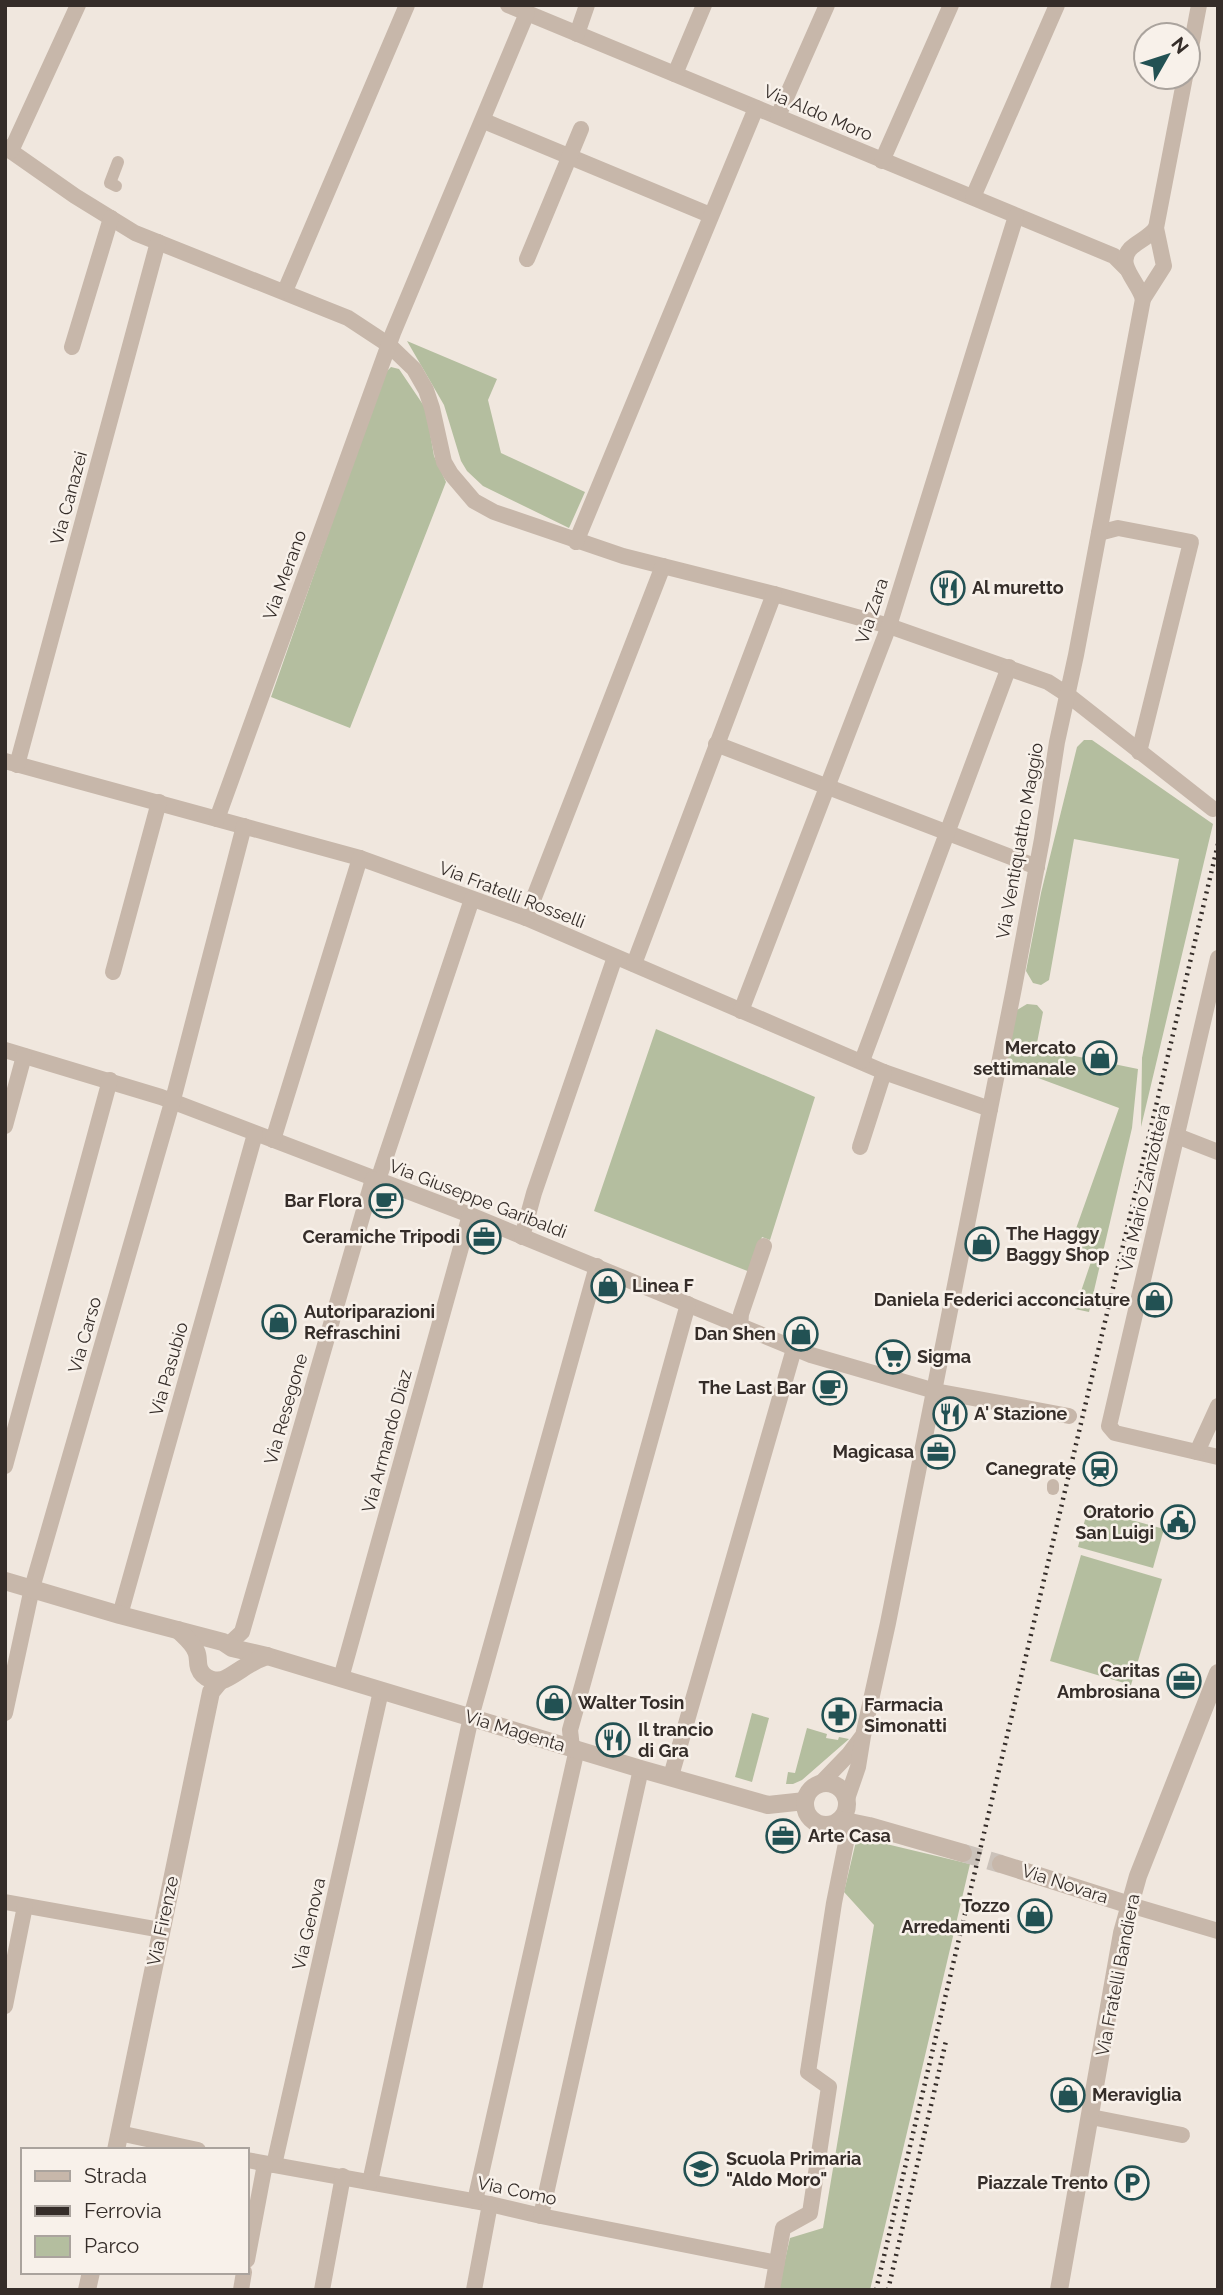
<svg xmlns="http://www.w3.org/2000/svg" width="1223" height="2295" font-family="Raleway,sans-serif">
<rect width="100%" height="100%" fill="#f0e7de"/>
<g fill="#b4be9f">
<path d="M 407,341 L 497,379 L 488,400 L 501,453 L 585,492 L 569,528 L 483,486 L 467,471 L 461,461 L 444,405 Z"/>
<path d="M 391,367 L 399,369 L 426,409 L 434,456 L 446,482 L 350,728 L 271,697 L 384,374 Z"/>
<path d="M 1084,740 L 1092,740 L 1213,824 L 1141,1127 L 1142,1058 L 1179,859 L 1074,839 L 1049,980 L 1041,985 L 1033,983 L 1026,971 L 1041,893 L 1077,747 Z"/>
<path d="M 1027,1004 L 1037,1005 L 1043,1012 L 1036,1048 L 1138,1069 L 1132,1128 L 1089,1312 L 1075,1309 L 1093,1256 L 1068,1251 L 1119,1108 L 1003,1065 L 1017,1010 Z"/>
<path d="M 656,1029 L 815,1097 L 770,1240 L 762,1237 L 750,1272 L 594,1211 Z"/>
<path d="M 1088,1508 L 1164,1529 L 1153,1568 L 1078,1547 Z"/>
<path d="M 1081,1555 L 1162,1579 L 1131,1685 L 1050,1661 Z"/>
<path d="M 752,1713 L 769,1718 L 752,1782 L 735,1777 Z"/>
<path d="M 807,1728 L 827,1734 L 826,1738 L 838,1740 L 839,1737 L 849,1739 L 802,1780 L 793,1784 L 786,1784 L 788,1772 L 795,1773 Z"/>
<path d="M 857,1837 L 970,1864 L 870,2290 L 778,2290 L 790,2238 L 823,2228 L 874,1925 L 844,1892 Z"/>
</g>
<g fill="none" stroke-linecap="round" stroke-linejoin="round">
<path stroke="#cbc2ba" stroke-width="18" stroke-dasharray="18 9" stroke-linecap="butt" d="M 963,1853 L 1001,1864"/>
<g stroke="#c7b7aa" stroke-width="12">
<path d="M 116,186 L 110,183 L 118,162"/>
<path d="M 1053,1485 L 1053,1489"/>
</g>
<g stroke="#c7b7aa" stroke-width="16">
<path d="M 508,5 L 1114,256 L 1126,268"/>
<path d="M 577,34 L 587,5"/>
<path d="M 1188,63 L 1199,5"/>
<path d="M 675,74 L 704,5"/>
<path d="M 778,116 L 827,5"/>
<path d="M 484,121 L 710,215"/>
<path d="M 5,147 L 75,196 L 135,233 L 348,318 L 389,345 L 414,369 L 426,390 L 432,408 L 444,462 L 451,474 L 474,501 L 494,512 L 623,556 L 774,594 L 889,626 L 1048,682 L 1068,695 L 1213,809"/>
<path d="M 11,151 L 78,5"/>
<path d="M 882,161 L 951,5"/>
<path d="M 973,197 L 1057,5"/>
<path d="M 527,259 L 581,129"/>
<path d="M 285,291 L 407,5"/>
<path d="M 1143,299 C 1138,281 1116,265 1130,249 C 1138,241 1147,239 1156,228"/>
<path d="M 72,347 L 111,218"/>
<path d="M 1099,533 L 1118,528 L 1191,542 L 1139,752"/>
<path d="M 576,542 L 756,108"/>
<path d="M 716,744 L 1037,867"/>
<path d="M 5,761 L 360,858 L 526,918 L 884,1072 L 990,1109"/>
<path d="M 17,765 L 158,242"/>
<path d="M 217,819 L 393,333 L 527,13"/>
<path d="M 526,918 L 663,566"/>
<path d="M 1218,958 L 1109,1426 L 1115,1433 L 1218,1457"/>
<path d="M 634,964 L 774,594"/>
<path d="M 113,972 L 159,802"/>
<path d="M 741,1011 L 889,626 L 1016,216"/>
<path d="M 5,1050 L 161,1097 L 470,1215 L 811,1355 L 935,1391 L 1069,1416"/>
<path d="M 862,1061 L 1009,667"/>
<path d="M 5,1126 L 24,1056"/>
<path d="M 1177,1136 L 1218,1152"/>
<path d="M 273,1140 L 360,858"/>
<path d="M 860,1147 L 884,1072"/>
<path d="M 378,1180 L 472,899"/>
<path d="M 522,1237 L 534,1193 L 615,957"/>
<path d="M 740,1327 L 741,1314 L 764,1246"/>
<path d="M 1197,1452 L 1218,1406"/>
<path d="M 5,1466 L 110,1080"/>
<path d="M 120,1615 L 255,1134"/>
<path d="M 228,1645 L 242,1632 L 373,1179"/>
<path d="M 341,1678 L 470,1215"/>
<path d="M 5,1713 L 32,1588 L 175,1092 L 244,826"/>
<path d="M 572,1748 L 570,1730 L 688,1304"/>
<path d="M 671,1776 L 794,1349"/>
<path d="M 821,1783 L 849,1754 L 861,1738"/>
<path d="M 847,1799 L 858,1767 L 863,1736 L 888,1623 L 1014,988 L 1042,839 L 1057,742 L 1076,655 L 1143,299 L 1164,266 L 1156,228 L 1185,77"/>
<path d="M 5,1902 L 161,1930"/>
<path d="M 1130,1905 L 1218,1931"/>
<path d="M 5,2006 L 25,1906"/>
<path d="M 1091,2117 L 1182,2135"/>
<path d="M 119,2133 L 198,2150"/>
<path d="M 247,2160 L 490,2204 L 541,2216 L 777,2263"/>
<path d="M 274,2165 L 381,1691"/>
<path d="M 370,2182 L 471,1717 L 597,1266"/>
<path d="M 475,2201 L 577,1749"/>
<path d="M 541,2216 L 641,1769"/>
<path d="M 247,2260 L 265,2164"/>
<path d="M 241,2290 L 244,2272"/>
<path d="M 322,2290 L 343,2176"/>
<path d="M 474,2290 L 490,2204"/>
<path d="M 772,2290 L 783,2228 L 810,2213 L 829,2087 L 808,2072 L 834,1903 L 846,1843 L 845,1836 L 834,1824"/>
</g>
<g stroke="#c7b7aa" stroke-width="18">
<path d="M 5,1581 L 120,1615 L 223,1642 L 232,1648 L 267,1656 L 641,1769 L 768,1805 L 805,1801"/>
<path d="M 178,1630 C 185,1637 192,1642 196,1651 C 199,1657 197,1662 199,1668 C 203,1679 217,1684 227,1678 C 242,1670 249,1662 267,1656"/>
<circle cx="826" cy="1804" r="21"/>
<path d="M 840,1820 L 869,1826 L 963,1853"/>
<path d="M 1001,1864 L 1130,1905"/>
<path d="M 116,2150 L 211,1692 L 220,1681"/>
<path d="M 87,2290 L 91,2272"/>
<path d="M 1059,2290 L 1122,1933 L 1138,1876 L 1218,1673"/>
</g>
<g stroke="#352d29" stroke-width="4.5" stroke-dasharray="2 5" stroke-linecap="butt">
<path d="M 876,2290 L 1218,844"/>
<path d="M 888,2290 L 946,2041"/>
</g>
</g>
<defs>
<symbol id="restaurant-ring" viewBox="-11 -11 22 22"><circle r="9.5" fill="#f8f1ea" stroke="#225153" stroke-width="1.5"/><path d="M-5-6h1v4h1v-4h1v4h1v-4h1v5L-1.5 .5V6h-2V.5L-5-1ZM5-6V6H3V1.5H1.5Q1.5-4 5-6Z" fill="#225153"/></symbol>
<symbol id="shop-ring" viewBox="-11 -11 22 22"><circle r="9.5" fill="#f8f1ea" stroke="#225153" stroke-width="1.5"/><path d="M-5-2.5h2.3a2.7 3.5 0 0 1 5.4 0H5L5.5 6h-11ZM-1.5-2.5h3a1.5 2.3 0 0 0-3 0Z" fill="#225153"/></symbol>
<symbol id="cafe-ring" viewBox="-11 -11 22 22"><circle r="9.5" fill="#f8f1ea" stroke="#225153" stroke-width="1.5"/><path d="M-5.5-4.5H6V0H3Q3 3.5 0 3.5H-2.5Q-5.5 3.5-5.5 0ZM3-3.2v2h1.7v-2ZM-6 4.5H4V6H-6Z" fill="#225153"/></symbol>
<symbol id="office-ring" viewBox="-11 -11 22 22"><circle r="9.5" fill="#f8f1ea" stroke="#225153" stroke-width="1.5"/><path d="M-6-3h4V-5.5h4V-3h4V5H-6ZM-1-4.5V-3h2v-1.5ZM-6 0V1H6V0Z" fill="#225153"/></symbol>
<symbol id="supermarket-ring" viewBox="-11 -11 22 22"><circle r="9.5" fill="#f8f1ea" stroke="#225153" stroke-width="1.5"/><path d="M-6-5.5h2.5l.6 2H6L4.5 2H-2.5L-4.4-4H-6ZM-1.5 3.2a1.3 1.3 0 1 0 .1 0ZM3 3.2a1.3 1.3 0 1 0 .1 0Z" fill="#225153"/></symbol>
<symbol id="station-ring" viewBox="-11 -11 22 22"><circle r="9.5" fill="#f8f1ea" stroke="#225153" stroke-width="1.5"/><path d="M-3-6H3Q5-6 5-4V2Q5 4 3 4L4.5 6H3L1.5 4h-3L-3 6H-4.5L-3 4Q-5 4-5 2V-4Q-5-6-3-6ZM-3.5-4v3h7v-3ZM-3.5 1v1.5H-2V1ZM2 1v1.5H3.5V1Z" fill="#225153"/></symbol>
<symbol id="civic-ring" viewBox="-11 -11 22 22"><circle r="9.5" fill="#f8f1ea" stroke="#225153" stroke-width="1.5"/><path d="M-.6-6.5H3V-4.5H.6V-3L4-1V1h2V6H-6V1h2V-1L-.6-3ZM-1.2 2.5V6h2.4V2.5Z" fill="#225153"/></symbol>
<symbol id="pharmacy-ring" viewBox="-11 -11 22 22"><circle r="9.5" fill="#f8f1ea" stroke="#225153" stroke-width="1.5"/><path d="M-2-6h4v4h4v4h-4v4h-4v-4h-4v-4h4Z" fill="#225153"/></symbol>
<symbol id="school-ring" viewBox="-11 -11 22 22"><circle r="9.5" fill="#f8f1ea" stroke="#225153" stroke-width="1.5"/><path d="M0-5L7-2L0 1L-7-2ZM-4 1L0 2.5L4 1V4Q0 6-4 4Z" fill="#225153"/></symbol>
<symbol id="parking-ring" viewBox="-11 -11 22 22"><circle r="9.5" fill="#f8f1ea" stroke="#225153" stroke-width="1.5"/><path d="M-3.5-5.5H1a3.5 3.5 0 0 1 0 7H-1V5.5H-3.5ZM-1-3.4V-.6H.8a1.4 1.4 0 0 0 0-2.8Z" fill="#225153"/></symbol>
</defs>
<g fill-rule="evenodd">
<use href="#restaurant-ring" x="929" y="569" width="38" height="38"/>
<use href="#shop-ring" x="1081" y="1039" width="38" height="38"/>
<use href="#cafe-ring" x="367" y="1182" width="38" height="38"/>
<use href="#office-ring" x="465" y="1218" width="38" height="38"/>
<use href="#shop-ring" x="963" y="1225" width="38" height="38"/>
<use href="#shop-ring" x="589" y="1267" width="38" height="38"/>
<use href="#shop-ring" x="1136" y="1281" width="38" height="38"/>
<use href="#shop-ring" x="260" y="1303" width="38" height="38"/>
<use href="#shop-ring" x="782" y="1315" width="38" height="38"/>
<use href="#supermarket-ring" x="874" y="1338" width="38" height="38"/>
<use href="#cafe-ring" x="811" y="1369" width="38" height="38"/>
<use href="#restaurant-ring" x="931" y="1395" width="38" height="38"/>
<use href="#office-ring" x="919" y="1433" width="38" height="38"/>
<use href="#station-ring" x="1081" y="1450" width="38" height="38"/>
<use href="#civic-ring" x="1159" y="1503" width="38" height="38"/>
<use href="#office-ring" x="1165" y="1662" width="38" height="38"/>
<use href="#shop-ring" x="535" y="1684" width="38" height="38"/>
<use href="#pharmacy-ring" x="820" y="1696" width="38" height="38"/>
<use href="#restaurant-ring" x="594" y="1721" width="38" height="38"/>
<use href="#office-ring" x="764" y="1817" width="38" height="38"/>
<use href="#shop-ring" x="1016" y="1897" width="38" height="38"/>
<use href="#shop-ring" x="1049" y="2076" width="38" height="38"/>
<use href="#school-ring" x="682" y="2150" width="38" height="38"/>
<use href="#parking-ring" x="1113" y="2164" width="38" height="38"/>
</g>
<g text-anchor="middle" stroke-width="5" stroke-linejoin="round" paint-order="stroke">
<g font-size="18" fill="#352d29" stroke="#f8f1ea">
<text transform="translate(818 113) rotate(23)" y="6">Via Aldo Moro</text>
<text transform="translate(69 498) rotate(-75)" y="6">Via Canazei</text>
<text transform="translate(285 575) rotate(-70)" y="6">Via Merano</text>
<text transform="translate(872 611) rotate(-72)" y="6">Via Zara</text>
<text transform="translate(1020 841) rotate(-80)" y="6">Via Ventiquattro Maggio</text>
<text transform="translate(512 895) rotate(21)" y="6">Via Fratelli Rosselli</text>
<text transform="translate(1145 1188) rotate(-77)" y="6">Via Mario Zanzottera</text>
<text transform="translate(478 1199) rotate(21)" y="6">Via Giuseppe Garibaldi</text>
<text transform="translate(85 1335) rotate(-74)" y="6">Via Carso</text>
<text transform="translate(169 1369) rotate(-74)" y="6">Via Pasubio</text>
<text transform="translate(286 1409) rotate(-74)" y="6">Via Resegone</text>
<text transform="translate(387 1441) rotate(-75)" y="6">Via Armando Diaz</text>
<text transform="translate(515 1731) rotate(17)" y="6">Via Magenta</text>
<text transform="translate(1065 1884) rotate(18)" y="6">Via Novara</text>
<text transform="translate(163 1921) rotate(-78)" y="6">Via Firenze</text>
<text transform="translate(309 1924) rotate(-77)" y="6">Via Genova</text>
<text transform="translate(1118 1975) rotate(-79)" y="6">Via Fratelli Bandiera</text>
<text transform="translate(517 2191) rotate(12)" y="6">Via Como</text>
</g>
<g font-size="18" font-weight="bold" fill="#352d29" stroke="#f8f1ea" text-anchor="start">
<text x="972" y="594">Al muretto</text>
<text x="1076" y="1054" text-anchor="end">Mercato<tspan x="1076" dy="21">settimanale</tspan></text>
<text x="362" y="1207" text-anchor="end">Bar Flora</text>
<text x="1006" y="1240">The Haggy<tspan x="1006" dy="21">Baggy Shop</tspan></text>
<text x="460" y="1243" text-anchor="end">Ceramiche Tripodi</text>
<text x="632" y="1292">Linea F</text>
<text x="1130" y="1306" text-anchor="end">Daniela Federici acconciature</text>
<text x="304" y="1318">Autoriparazioni<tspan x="304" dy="21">Refraschini</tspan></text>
<text x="776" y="1340" text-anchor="end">Dan Shen</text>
<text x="917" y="1363">Sigma</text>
<text x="806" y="1394" text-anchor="end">The Last Bar</text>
<text x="974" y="1420">A' Stazione</text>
<text x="914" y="1458" text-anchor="end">Magicasa</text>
<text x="1076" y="1475" text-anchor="end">Canegrate</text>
<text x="1154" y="1518" text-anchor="end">Oratorio<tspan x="1154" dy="21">San Luigi</tspan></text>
<text x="1160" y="1677" text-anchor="end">Caritas<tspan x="1160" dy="21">Ambrosiana</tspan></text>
<text x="578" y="1709">Walter Tosin</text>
<text x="864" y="1711">Farmacia<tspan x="864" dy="21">Simonatti</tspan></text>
<text x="638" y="1736">Il trancio<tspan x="638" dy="21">di Gra</tspan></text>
<text x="808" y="1842">Arte Casa</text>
<text x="1010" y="1912" text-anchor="end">Tozzo<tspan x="1010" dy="21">Arredamenti</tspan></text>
<text x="1092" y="2101">Meraviglia</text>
<text x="726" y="2165">Scuola Primaria<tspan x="726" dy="21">"Aldo Moro"</tspan></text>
<text x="1108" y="2189" text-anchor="end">Piazzale Trento</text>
</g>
</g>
<rect width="1223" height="2295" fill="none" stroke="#352d29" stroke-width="14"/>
<rect x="21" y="2148" width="228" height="126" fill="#f8f1ea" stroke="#aaa39d" stroke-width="2"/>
<rect x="35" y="2171" width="35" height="10" fill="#c7b7aa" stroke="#aaa39d" stroke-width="2"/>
<text x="84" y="2183" font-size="21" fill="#352d29">Strada</text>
<rect x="35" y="2206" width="35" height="10" fill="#352d29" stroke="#aaa39d" stroke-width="2"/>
<text x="84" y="2218" font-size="21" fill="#352d29">Ferrovia</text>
<rect x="35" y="2236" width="35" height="21" fill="#b4be9f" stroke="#aaa39d" stroke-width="2"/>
<text x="84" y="2253" font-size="21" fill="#352d29">Parco</text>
<g transform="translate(1167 56) rotate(51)"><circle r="33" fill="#f8f1ea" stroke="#aaa39d" stroke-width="2"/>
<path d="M0-5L12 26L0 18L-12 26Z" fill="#225153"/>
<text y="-10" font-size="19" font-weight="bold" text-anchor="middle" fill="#352d29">N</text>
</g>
</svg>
